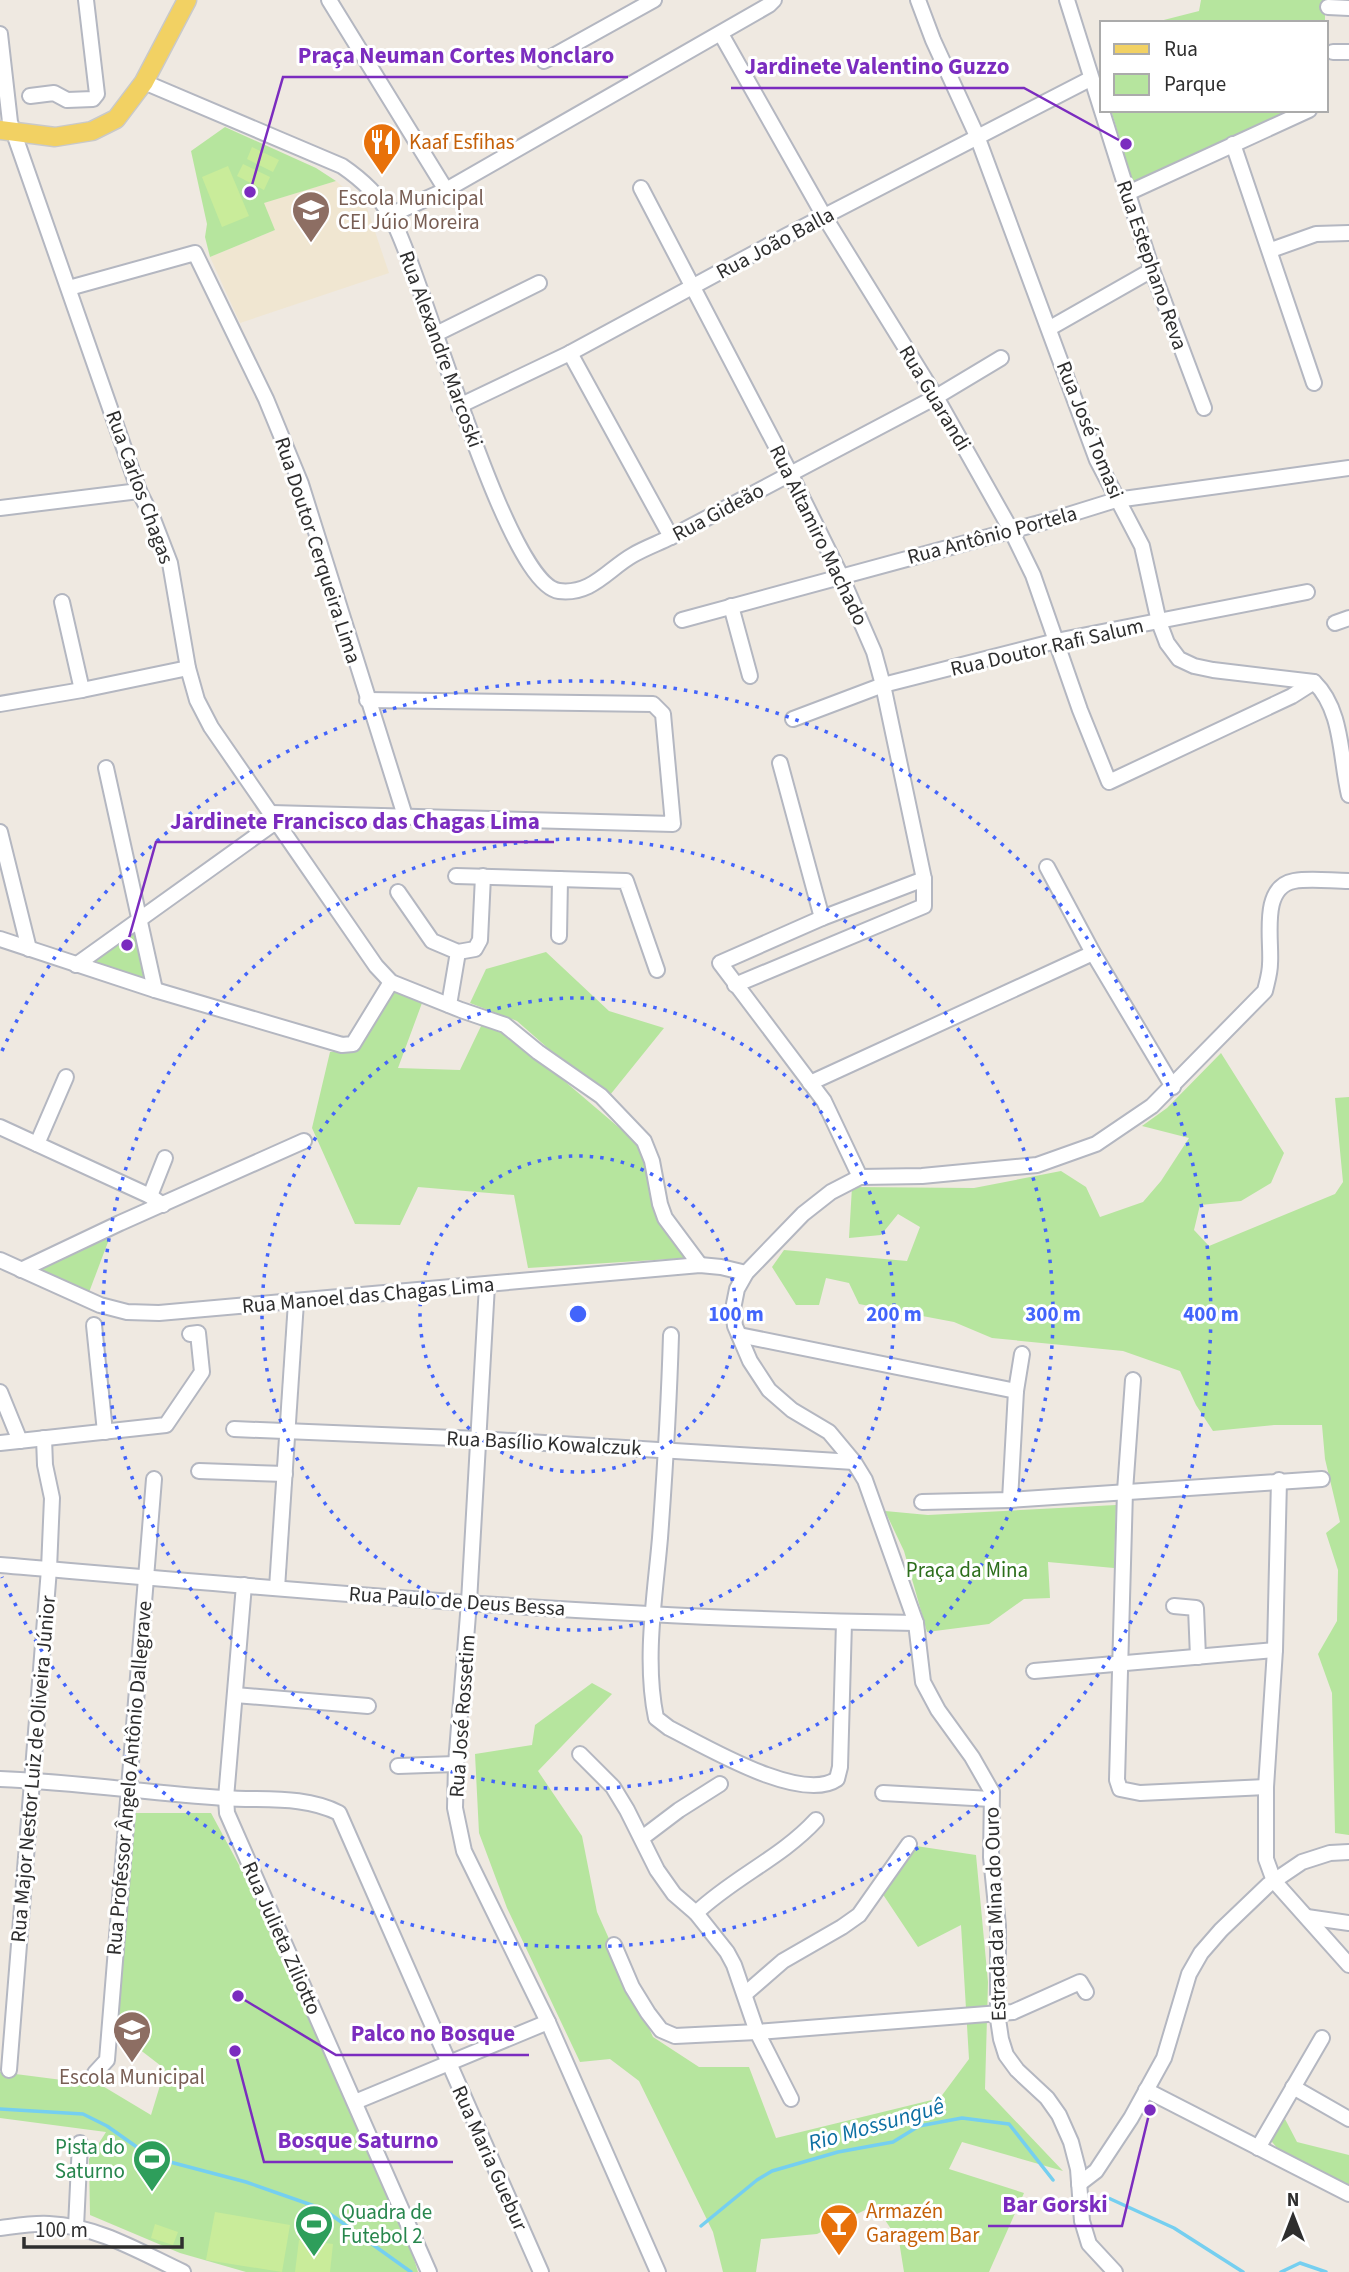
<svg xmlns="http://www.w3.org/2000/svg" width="1349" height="2272" font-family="'Source Sans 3',sans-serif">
<rect width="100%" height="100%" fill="#efe9e1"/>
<path fill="#f0e6d1" d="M 336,181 L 367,208 L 389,273 L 240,323 L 210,257 L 275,230 L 263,203 Z"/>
<g fill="#b6e59e">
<path d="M 1201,0 L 1325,0 L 1325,23 L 1152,23 L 1199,11 Z"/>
<path d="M 1111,110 L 1307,110 L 1134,187 Z"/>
<path d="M 225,127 L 316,168 L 336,181 L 264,203 L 275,230 L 210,257 L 205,237 L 207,224 L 191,151 Z"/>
<path d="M 137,927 L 148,983 L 90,962 Z"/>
<path d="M 546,952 L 609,1011 L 664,1028 L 610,1095 L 567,1065 L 517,1021 L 470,1003 L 486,969 Z"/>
<path d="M 391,990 L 422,1003 L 398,1068 L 460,1070 L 482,1024 L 508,1033 L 643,1148 L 661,1226 L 686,1258 L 528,1268 L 514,1195 L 418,1187 L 400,1225 L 355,1224 L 312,1128 L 330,1052 L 356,1050 Z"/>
<path d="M 1221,1053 L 1284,1153 L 1271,1183 L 1241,1201 L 1200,1205 L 1194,1230 L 1209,1246 L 1335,1194 L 1343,1182 L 1335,1098 L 1349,1097 L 1349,1835 L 1335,1833 L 1332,1693 L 1318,1654 L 1337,1621 L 1338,1570 L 1326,1533 L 1340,1522 L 1325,1459 L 1322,1425 L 1274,1425 L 1213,1431 L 1196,1405 L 1180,1371 L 1123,1351 L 992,1338 L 954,1322 L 859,1304 L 849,1283 L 826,1278 L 819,1305 L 796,1305 L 772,1267 L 784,1250 L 907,1261 L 920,1227 L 898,1214 L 881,1235 L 849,1238 L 852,1187 L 974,1188 L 1061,1171 L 1086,1187 L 1100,1217 L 1143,1202 L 1161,1181 L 1189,1138 L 1142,1126 L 1167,1108 Z"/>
<path d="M 111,1234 L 88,1295 L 35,1271 Z"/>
<path d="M 1116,1505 L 1114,1568 L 1048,1562 L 1050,1598 L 1024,1599 L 989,1624 L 927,1632 L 904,1551 L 885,1511 L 928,1515 Z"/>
<path d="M 592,1683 L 612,1694 L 538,1771 L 582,1836 L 597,1912 L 653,2037 L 699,2067 L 749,2067 L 776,2138 L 940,2098 L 969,2059 L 961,1925 L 918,1947 L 882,1893 L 916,1846 L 976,1855 L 988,1982 L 985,2089 L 1063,2171 L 962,2142 L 949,2169 L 1024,2193 L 989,2272 L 904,2272 L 899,2241 L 875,2205 L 817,2234 L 761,2239 L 756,2272 L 723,2272 L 713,2232 L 639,2081 L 610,2059 L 580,2062 L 507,1908 L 479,1833 L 475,1754 L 532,1745 L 535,1725 Z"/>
<path d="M 133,1813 L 211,1813 L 294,1967 L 414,2259 L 418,2272 L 246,2272 L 180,2253 L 90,2215 L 89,2159 L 106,2132 L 0,2118 L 0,2072 L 101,2085 L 151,2115 L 165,2069 L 117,2032 Z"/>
<path d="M 1285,2119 L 1297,2142 L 1349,2155 L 1349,2187 L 1283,2155 L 1267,2136 Z"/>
</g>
<g fill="#c9ec9a">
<path d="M 252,147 L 279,160 L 273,172 L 247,159 Z"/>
<path d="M 243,164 L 270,177 L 264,190 L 237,176 Z"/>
<path d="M 228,166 L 249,216 L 222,227 L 202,177 Z"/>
<path d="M 215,2212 L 290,2225 L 282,2272 L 206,2260 Z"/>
<path d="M 155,2224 L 178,2232 L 173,2245 L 151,2238 Z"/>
<path d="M 299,2240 L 333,2244 L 330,2272 L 295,2272 Z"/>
</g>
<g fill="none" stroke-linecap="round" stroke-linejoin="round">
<g stroke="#75cff0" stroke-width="3.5">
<path d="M 0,2109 L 83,2114 L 107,2126 L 151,2157 L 246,2182 L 323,2209 L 411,2272"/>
<path d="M 1104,2196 L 1174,2228 L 1243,2272"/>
<path d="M 701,2226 L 757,2180 L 772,2171 L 838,2152 L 893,2142 L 919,2126 L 962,2118 L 1009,2124 L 1053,2180"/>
<path d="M 1281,2272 L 1300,2263 L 1326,2272"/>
</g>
<defs>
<g id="minor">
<path d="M 329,0 L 446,190"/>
<path d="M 918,0 L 933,40 L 977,136 L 1097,460 L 1142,546 L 1159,622 L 1167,643 L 1179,659 L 1194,666 L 1213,670 L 1314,682 C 1343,710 1340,758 1349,795"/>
<path d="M 1067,0 L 1152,270 L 1204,408"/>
<path d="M 1328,7 L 1349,8"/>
<path d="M 0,34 L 10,122 L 139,491 L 153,519 L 170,563 L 188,668 L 197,700 L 211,727 L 376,966 L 391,982 L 461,1010 L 505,1025 L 538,1052 L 601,1096 L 644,1141 L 652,1161 L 660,1204 L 665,1218 L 700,1265"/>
<path d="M 721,34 L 824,216 L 936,397 L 1011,530 L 1033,575 L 1080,710 L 1109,782 L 1292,696 L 1314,682"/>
<path d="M 1333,52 L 1349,52"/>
<path d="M 544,61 L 654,0"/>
<path d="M 144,82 L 342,166 C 361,179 378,194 390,215 C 422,270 505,584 559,591 C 592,595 608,569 633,555 C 645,548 659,543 671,537 L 936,397 L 1001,358"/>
<path d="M 30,96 L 54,93 L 67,100 L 93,99 L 97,94 L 86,0"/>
<path d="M 1233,144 L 1314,383"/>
<path d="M 641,188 L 790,473 L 841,576 L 874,652 L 883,685 L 924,879 L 924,906 L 735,985"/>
<path d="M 1128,193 L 1309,110"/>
<path d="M 390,215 L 446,190 L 769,5 L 774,0"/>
<path d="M 1271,250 L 1316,234 L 1349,233"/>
<path d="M 69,288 L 195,253 L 266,399 L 301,484 L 405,816"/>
<path d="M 1050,328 L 1152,270"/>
<path d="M 436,334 L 539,283"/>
<path d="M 570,353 L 671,537"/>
<path d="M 459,406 L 570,353 L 786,236 L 1090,79"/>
<path d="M 0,508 L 139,491"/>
<path d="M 62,602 L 82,690"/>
<path d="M 731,606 L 750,676"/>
<path d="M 682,620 L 1058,518 L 1116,500 L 1349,468"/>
<path d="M 1335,623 L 1349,618"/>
<path d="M 0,704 L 82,690 L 188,668"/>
<path d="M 793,719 L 883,685 L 1056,641 L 1307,592"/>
<path d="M 780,763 L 822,918"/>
<path d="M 106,768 L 155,990"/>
<path d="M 271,813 L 673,824 L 663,714 L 653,704 L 367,700"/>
<path d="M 0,832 L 29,949"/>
<path d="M 1047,867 L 1093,953 L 1173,1087"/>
<path d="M 456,876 L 626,881 L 657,970"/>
<path d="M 398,892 L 432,941 L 458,952 L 475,949 L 480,940 L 483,876"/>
<path d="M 559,936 L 560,879"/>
<path d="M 0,939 L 155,990 L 342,1045 L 353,1044 L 391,982"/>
<path d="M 76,965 L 277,821"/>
<path d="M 449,1005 L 458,952"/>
<path d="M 810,1083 L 1093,953"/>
<path d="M 0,1127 L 150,1196 L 163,1205"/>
<path d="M 37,1144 L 66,1077"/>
<path d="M 860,1177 L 824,1101 L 720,963 L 822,918 L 924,879"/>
<path d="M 150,1196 L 165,1158"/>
<path d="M 0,1260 L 100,1305 L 127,1312 L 159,1313 L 700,1265 L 721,1267 L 746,1273"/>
<path d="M 21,1270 L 120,1223 L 304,1141"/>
<path d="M 487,1285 L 469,1602 L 456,1764 L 455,1808 L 464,1851 L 548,2022 L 658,2272"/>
<path d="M 94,1325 L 105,1432"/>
<path d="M 671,1335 C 669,1403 665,1470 660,1538 C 655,1596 644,1660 656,1718 L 669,1728 C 705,1746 801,1804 837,1779 L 840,1767 L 844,1622"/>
<path d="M 739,1335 L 1016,1391"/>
<path d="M 1133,1380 L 1125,1491 L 1117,1780 L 1120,1789 L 1140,1793 L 1266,1787"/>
<path d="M 0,1392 L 20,1441"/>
<path d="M 234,1429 L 479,1439 L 854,1462"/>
<path d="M 0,1443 L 166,1425 L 202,1372 L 198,1333 L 190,1334"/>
<path d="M 199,1471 L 285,1474"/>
<path d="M 1279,1480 L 1275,1650 L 1266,1787 L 1266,1859 L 1274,1881 L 1349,1965"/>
<path d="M 1010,1500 L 1016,1391 L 1022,1354"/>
<path d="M 922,1502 L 1010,1500 L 1322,1479"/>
<path d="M 0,1565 C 305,1591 610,1619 916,1623"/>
<path d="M 244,1585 L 226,1798 L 227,1813 L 429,2272"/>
<path d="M 277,1588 L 296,1302"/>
<path d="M 1174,1606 L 1196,1608 L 1198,1657"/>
<path d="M 1034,1671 L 1275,1650"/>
<path d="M 235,1695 L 368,1706"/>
<path d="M 580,1754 L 613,1787 L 627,1810 L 657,1870 L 674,1894 L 696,1913 L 727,1952 L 734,1965 L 757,2032 L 791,2099"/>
<path d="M 398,1766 L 456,1764"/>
<path d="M 0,1779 C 75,1782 149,1793 224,1798 C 263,1801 303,1795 339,1813 L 541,2272"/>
<path d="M 883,1793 L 991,1799"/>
<path d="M 642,1838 L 679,1810 L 720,1784"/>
<path d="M 696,1913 C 734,1877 781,1858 816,1820"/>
<path d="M 1307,1917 L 1349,1923"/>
<path d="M 614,1945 L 632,1987 L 648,2013 L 661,2030 L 675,2036 L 757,2032 L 1013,2012 L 1080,1982 L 1086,1992"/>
<path d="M 745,1994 L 783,1961 L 842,1927 L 859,1915 L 909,1844"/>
<path d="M 9,2070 L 49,1569 L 52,1498 L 45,1465 L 44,1438"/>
<path d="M 95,2073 L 107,2060 L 154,1479"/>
<path d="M 1293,2087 L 1349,2119"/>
<path d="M 1146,2090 L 1349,2194"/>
<path d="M 355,2102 L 548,2022"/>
<path d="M 1258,2148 L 1322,2038"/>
<path d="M 1079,2184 L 1096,2171 L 1131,2118 L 1164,2058 L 1189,1974 L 1201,1953 L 1221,1930 L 1268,1885 L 1302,1862 L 1330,1853 L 1349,1852"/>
<path d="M 76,2227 L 80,2143"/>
<path d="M 0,2228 C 16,2226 33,2223 49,2224 C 98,2226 140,2252 183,2272"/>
<path d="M 1115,2272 L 1089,2244 L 1082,2221 L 1078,2169 L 1071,2142 L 1059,2115 L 1047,2098 L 1017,2070 L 1006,2055 L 1001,2039 L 998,2019 L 998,1926 L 991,1857 L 992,1792 L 972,1757 L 938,1710 L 923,1682 L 916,1623 L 865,1480 L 854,1462 L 829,1432 L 792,1410 L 769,1390 L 750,1361 L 735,1326 L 733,1309 L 737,1289 L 746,1273 L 803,1214 L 831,1192 L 860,1177 L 922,1176 L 1037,1165 L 1096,1144 L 1152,1106 L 1265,991 C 1267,982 1270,973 1270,964 C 1272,940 1260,887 1294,881 C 1311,878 1331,881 1349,881"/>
</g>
<path id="major" d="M 0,130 L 55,137 L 92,131 L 116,119 L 144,82 L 187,0"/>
</defs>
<use href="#minor" stroke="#b4b7c1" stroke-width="18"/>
<use href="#major" stroke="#c9c9c9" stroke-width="21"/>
<use href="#minor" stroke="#fff" stroke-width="14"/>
<use href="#major" stroke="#f2d163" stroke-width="18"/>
</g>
<g fill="none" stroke="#4264fb" stroke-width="3.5" stroke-dasharray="3.5 7">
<circle cx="578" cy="1314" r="158"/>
<circle cx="578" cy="1314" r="316"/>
<circle cx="578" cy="1314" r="475"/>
<path d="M2 1051A633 633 0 1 1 2 1577"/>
</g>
<defs>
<symbol id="restaurant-pin" viewBox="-11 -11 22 30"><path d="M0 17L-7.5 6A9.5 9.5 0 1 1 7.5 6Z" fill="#e8710a" stroke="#fff"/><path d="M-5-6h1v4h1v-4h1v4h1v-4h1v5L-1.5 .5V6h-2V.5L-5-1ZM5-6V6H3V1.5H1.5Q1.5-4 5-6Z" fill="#fff"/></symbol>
<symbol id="school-pin" viewBox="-11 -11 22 30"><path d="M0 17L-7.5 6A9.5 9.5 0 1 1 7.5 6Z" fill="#8d6e63" stroke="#fff"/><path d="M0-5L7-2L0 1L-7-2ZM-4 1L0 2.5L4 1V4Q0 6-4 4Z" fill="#fff"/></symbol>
<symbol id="stadium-pin" viewBox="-11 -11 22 30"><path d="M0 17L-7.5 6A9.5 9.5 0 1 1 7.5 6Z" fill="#2e9e5b" stroke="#fff"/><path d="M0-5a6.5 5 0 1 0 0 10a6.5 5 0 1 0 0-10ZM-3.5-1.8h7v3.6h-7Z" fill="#fff"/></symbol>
<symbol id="bar-pin" viewBox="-11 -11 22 30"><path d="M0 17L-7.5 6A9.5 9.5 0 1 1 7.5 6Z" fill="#e8710a" stroke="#fff"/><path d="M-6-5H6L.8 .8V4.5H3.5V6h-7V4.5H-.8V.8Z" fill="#fff"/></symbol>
</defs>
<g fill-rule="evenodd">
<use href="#restaurant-pin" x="360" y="120" width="44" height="60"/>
<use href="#school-pin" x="289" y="188" width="44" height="60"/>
<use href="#school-pin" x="110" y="2008" width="44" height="60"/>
<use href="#stadium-pin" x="130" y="2137" width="44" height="60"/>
<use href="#bar-pin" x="817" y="2201" width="44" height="60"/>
<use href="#stadium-pin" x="292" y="2202" width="44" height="60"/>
</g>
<g text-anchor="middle" stroke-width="6" stroke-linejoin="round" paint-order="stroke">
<g font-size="21" fill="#c56008" stroke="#fff" text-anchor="start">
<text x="409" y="149">Kaaf Esfihas</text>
<text x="866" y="2218">Armazén<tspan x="866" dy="24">Garagem Bar</tspan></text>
</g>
<g font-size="21" fill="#785e54" stroke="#fff" text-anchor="start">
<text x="338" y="205">Escola Municipal<tspan x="338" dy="24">CEI Júio Moreira</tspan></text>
<text x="132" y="2084" text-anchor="middle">Escola Municipal</text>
</g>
<g font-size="21" fill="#2e2e2e" stroke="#fff">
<text transform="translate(775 243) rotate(-28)" y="7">Rua João Balla</text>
<text transform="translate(1152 265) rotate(71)" y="7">Rua Estephano Reva</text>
<text transform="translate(441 349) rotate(70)" y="7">Rua Alexandre Marcoski</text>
<text transform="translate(935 398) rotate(59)" y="7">Rua Guarandi</text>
<text transform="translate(1090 430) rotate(68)" y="7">Rua José Tomasi</text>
<text transform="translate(140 487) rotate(70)" y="7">Rua Carlos Chagas</text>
<text transform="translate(718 512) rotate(-28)" y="7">Rua Gideão</text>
<text transform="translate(819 535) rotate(64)" y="7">Rua Altamiro Machado</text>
<text transform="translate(992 535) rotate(-15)" y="7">Rua Antônio Portela</text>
<text transform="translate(318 550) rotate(72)" y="7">Rua Doutor Cerqueira Lima</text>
<text transform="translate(1047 647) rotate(-13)" y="7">Rua Doutor Rafi Salum</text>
<text transform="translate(368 1295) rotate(-5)" y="7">Rua Manoel das Chagas Lima</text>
<text transform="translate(544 1443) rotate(3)" y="7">Rua Basílio Kowalczuk</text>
<text transform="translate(457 1601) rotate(4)" y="7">Rua Paulo de Deus Bessa</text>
<text transform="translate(462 1716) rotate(-86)" y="7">Rua José Rossetim</text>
<text transform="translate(33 1769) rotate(-85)" y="7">Rua Major Nestor Luiz de Oliveira Júnior</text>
<text transform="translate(129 1778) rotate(-85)" y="7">Rua Professor Ângelo Antônio Dallegrave</text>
<text transform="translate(995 1914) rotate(-92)" y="7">Estrada da Mina do Ouro</text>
<text transform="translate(282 1938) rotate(66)" y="7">Rua Julieta Ziliotto</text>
<text transform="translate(490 2158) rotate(66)" y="7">Rua Maria Guebur</text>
</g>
<g font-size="21" fill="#2c6e1b" stroke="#fff">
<text x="967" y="1577">Praça da Mina</text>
</g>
<g font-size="21" fill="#27864d" stroke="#fff" text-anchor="end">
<text x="125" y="2154">Pista do<tspan x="125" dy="24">Saturno</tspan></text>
<text x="341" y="2219" text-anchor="start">Quadra de<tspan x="341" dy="24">Futebol 2</tspan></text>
</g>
<g font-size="23" font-style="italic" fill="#0d6fa3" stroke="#fff">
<text transform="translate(876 2124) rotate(-16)" y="8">Rio Mossunguê</text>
</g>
</g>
<circle cx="578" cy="1314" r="10" fill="#4264fb" stroke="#fff" stroke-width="3.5"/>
<g font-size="21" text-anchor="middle" font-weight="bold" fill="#4264fb" stroke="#fff" stroke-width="6" stroke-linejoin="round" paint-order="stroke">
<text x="736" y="1321">100 m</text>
<text x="894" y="1321">200 m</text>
<text x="1053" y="1321">300 m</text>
<text x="1211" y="1321">400 m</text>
</g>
<path fill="none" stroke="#7b2cbf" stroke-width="2.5" d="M250 192L283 77H628M1126 144L1024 88H731M127 945L156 842H554M238 1996L336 2055H529M235 2051L264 2162H453M1150 2110L1122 2226H988"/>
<g fill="#7b2cbf" stroke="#fff" stroke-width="2.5">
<circle cx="250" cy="192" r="7"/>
<circle cx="1126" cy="144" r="7"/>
<circle cx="127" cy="945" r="7"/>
<circle cx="238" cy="1996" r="7"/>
<circle cx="235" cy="2051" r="7"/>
<circle cx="1150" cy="2110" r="7"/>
</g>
<g font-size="23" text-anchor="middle" font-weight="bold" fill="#7b2cbf" stroke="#fff" stroke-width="6" stroke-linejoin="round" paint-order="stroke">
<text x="456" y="63">Praça Neuman Cortes Monclaro</text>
<text x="877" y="74">Jardinete Valentino Guzzo</text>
<text x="355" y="829">Jardinete Francisco das Chagas Lima</text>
<text x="433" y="2041">Palco no Bosque</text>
<text x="358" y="2148">Bosque Saturno</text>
<text x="1055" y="2212">Bar Gorski</text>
</g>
<rect x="1100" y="21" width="228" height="91" fill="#ffffff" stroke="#ababab" stroke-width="2"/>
<rect x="1114" y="44" width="35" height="10" fill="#f2d163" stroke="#ababab" stroke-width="2"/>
<text x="1164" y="56" font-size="21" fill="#2e2e2e">Rua</text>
<rect x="1114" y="74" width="35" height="21" fill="#b6e59e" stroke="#ababab" stroke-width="2"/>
<text x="1164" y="91" font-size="21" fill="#2e2e2e">Parque</text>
<g transform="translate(1293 2216)" stroke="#ffffff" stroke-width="5" paint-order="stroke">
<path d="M0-5L12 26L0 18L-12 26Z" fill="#2e2e2e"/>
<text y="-10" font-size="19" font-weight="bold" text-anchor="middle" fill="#2e2e2e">N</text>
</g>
<path d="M24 2237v10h158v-10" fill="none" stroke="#2e2e2e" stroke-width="3.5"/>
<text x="35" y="2237" font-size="21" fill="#2e2e2e" stroke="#ffffff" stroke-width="5" paint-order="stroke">100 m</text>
</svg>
